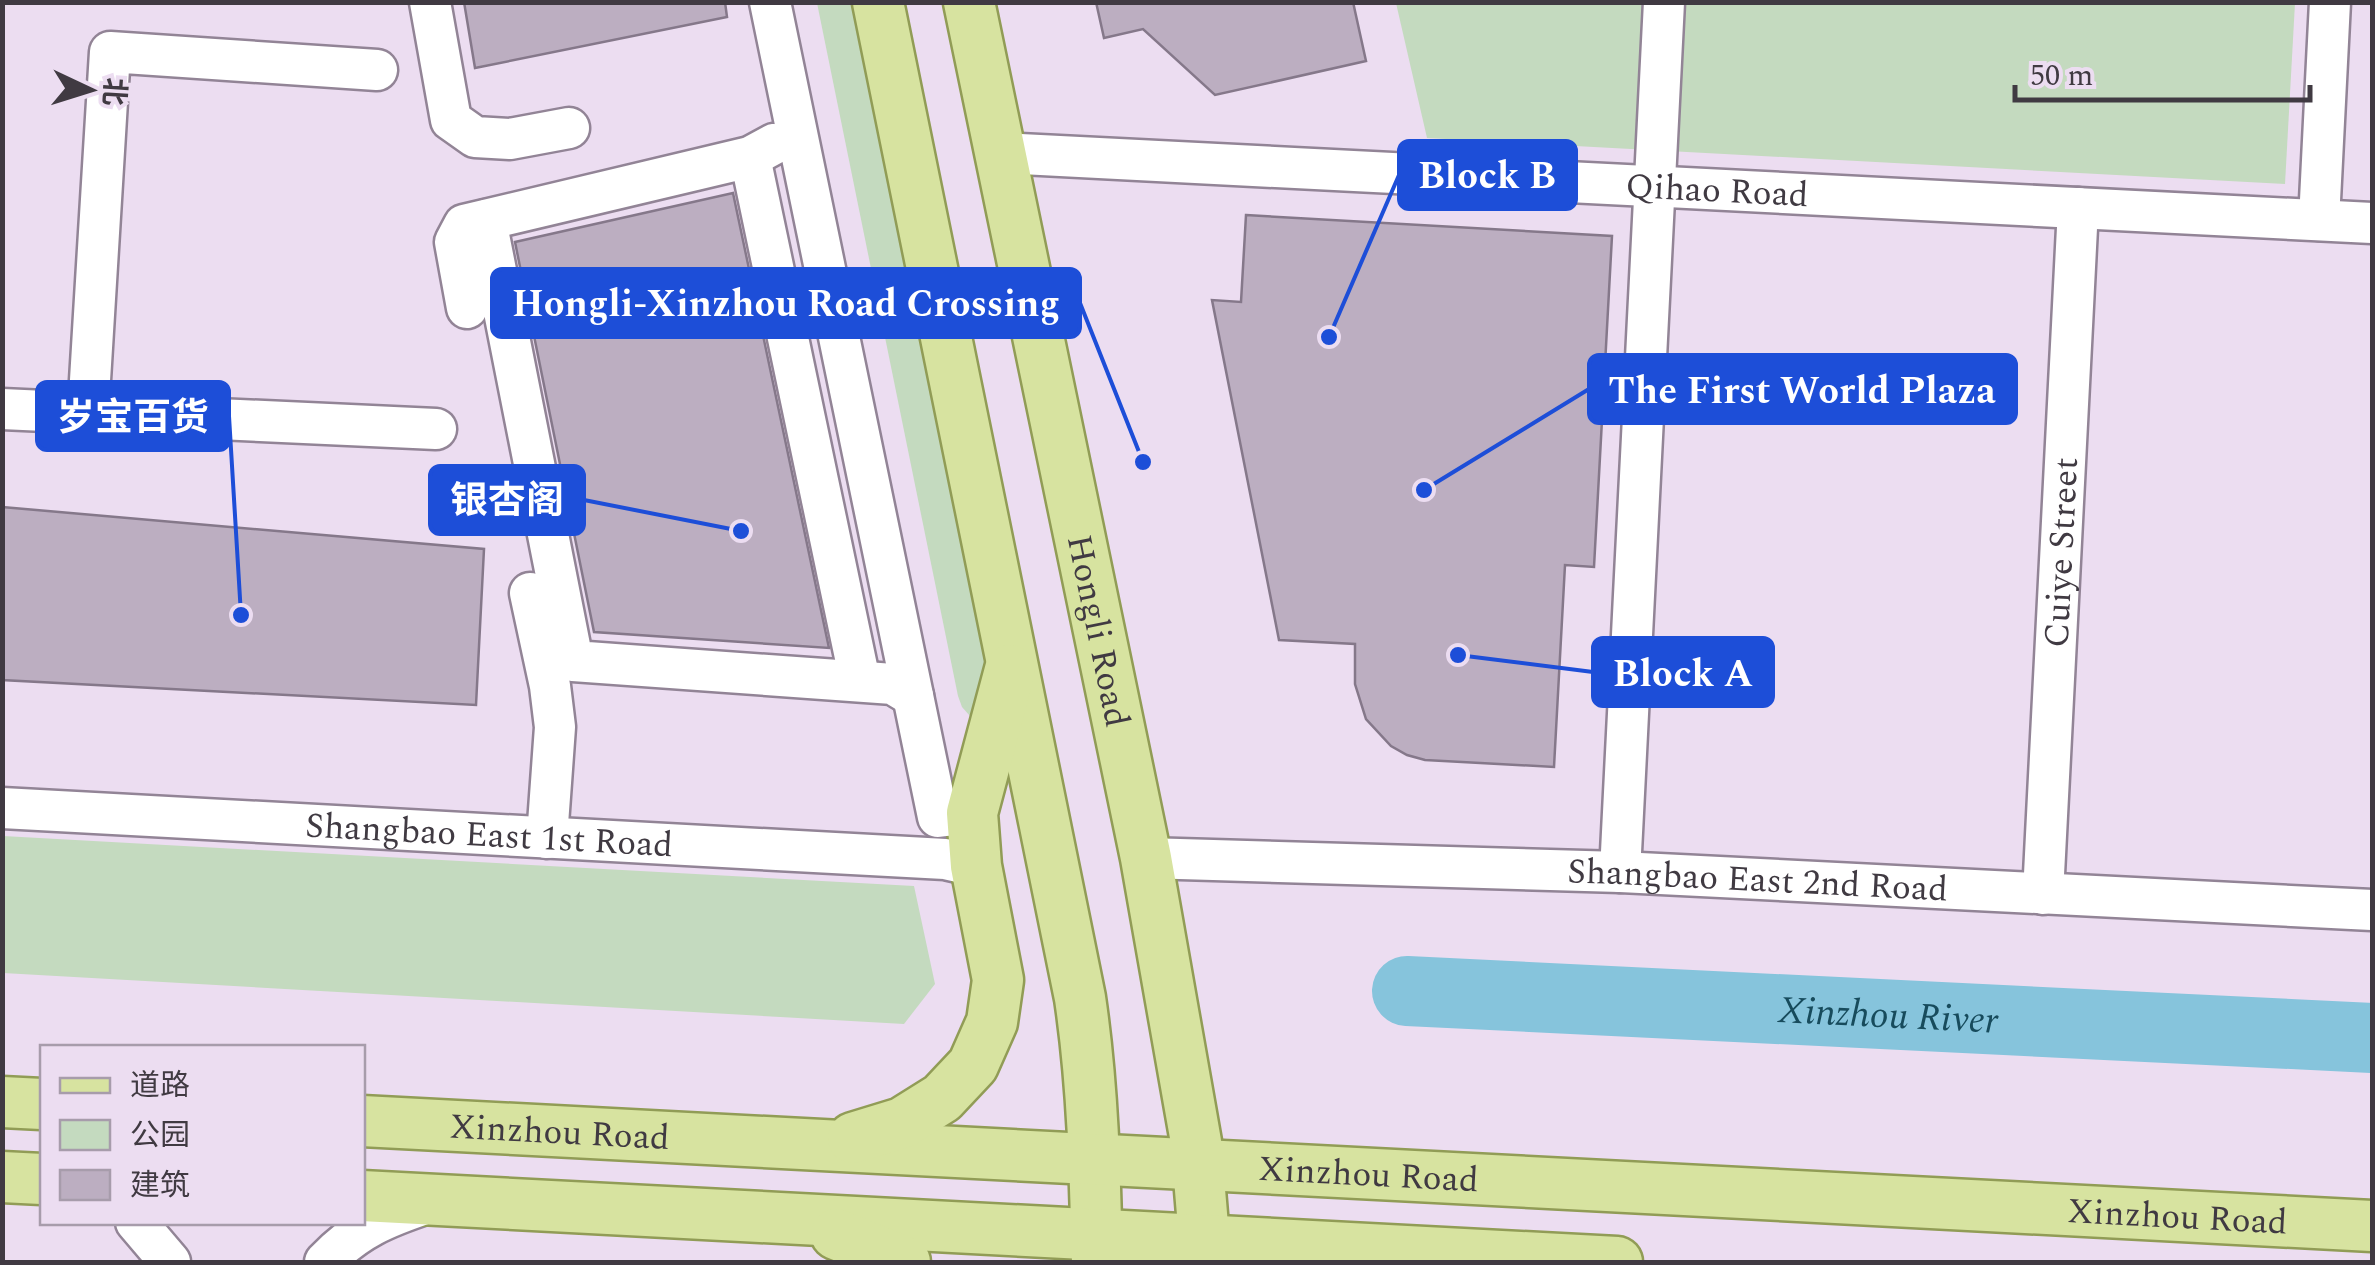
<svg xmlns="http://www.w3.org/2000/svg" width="2375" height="1265" font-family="Spectral,'Noto Sans SC',serif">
<rect width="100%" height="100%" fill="#ecddf1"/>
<g fill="#c4dabf">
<path d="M 817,3 L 864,3 L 988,661 L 979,715 L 970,716 L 962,707 L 958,696 Z"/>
<path d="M 1396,3 L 2295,3 L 2285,184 L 1427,138 Z"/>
<path d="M 3,836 L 914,886 L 935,984 L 904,1024 L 3,973 Z"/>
</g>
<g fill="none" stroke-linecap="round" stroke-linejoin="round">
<path stroke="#86c4dc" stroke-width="70" id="s1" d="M 1407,991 L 2372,1038"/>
</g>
<g fill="#bcaec1" stroke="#85788a" stroke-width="2.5">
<path d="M 464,2 L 725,2 L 727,17 L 475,68 Z"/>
<path d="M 1096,2 L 1353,2 L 1366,61 L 1215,95 L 1143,29 L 1104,38 Z"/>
<path d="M 733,193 L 829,648 L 594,632 L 515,242 Z"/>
<path d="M 1246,215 L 1612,236 L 1594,567 L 1565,565 L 1554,767 L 1425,760 L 1407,755 L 1391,746 L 1366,719 L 1355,684 L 1355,644 L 1279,640 L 1212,300 L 1241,302 Z"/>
<path d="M 2,507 L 484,549 L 476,705 L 2,680 Z"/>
</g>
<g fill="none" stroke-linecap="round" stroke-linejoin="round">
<defs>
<g id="minor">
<path d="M 430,2 L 451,120 L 475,137 L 510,139 L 569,128"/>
<path d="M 770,2 L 938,817 L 972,813"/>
<path id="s2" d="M 1000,153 L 2372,223"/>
<path d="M 750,157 L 860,681"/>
<path d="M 486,220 L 573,661 L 893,684 L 913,696"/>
<path d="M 2319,220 L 2330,2"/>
<path d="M 467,308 L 455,242 L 464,225 L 750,157 L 774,144"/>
<path d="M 2,409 L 436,429"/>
<path d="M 88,413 L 110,52 L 377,70"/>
<path d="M 530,593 L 550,686 L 555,727 L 547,838"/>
<path id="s3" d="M 2,808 L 945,859 L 976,866"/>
<path id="s4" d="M 1146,858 L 1620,872 L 2372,910"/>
<path d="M 1620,872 L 1664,2"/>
<path id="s5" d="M 2043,894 L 2078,208"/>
<path d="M 136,1222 L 170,1262"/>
<path d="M 325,1262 C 356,1229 386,1217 428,1203"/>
</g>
<g id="major">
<path d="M 878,2 L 1080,998 C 1093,1086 1095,1174 1097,1262"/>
<path id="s6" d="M 969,2 L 1146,858 L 1196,1142 L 1206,1262"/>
<path d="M 2,1102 L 42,1104"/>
<path id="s7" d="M 362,1121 L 2372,1226"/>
<path d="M 853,1138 L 902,1123 L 942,1098 L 973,1065 L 992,1022 L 998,980 L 976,866 L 972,813 L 1010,670"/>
<path d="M 2,1177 L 42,1179"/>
<path d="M 362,1196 L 1617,1262"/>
<path d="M 836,1234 L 905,1262"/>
</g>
</defs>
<use href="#minor" stroke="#928496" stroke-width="45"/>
<use href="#major" stroke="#919c56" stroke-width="55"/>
<use href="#minor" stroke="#fff" stroke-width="40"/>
<use href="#major" stroke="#d7e3a0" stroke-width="50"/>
</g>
<g text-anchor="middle" stroke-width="8" stroke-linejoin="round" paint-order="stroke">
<g font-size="35" fill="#403a42" stroke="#ecddf1">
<text dy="12" stroke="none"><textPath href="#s2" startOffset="718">Qihao Road</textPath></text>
<text dy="12" stroke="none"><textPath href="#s5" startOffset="342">Cuiye Street</textPath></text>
<text dy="12" stroke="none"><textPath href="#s6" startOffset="642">Hongli Road</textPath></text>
<text dy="12" stroke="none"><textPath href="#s3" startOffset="488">Shangbao East 1st Road</textPath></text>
<text dy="12" stroke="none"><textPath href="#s4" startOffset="612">Shangbao East 2nd Road</textPath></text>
<text dy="12" stroke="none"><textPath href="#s7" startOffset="198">Xinzhou Road</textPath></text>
<text dy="12" stroke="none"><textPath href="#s7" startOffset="1008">Xinzhou Road</textPath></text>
<text dy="12" stroke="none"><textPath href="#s7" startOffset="1818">Xinzhou Road</textPath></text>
</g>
<g font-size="38" font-style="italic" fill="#174b5c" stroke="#ecddf1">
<text dy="13" stroke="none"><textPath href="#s1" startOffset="482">Xinzhou River</textPath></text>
</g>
</g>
<path fill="none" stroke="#1d4ed8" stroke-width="4" d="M1329 337L1399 175M1143 462L1080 303M1424 490L1589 389M241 615L229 416M741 531L584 500M1458 655L1593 672"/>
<g fill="#1d4ed8" stroke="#ecddf1" stroke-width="4">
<circle cx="1329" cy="337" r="10"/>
<circle cx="1143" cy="462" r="10"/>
<circle cx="1424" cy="490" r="10"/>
<circle cx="241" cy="615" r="10"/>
<circle cx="741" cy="531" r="10"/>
<circle cx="1458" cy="655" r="10"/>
</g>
<g fill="#1d4ed8" stroke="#1d4ed8" stroke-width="4">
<rect x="1399" y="141" width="177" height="68" rx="10"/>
<rect x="492" y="269" width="588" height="68" rx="10"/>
<rect x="1589" y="355" width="427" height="68" rx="10"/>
<rect x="37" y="382" width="192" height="68" rx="10"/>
<rect x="430" y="466" width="154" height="68" rx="10"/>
<rect x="1593" y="638" width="180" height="68" rx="10"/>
</g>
<g font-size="38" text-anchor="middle" font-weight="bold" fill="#fff">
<text x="1487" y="188">Block B</text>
<text x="786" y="316">Hongli-Xinzhou Road Crossing</text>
<text x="1802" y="403">The First World Plaza</text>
<text x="133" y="430">岁宝百货</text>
<text x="507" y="513">银杏阁</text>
<text x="1683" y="686">Block A</text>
</g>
<rect width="2375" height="1265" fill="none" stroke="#403a42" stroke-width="10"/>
<rect x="40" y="1045" width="325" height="180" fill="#ecddf1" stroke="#a79cab" stroke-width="2.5"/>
<rect x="60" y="1078" width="50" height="15" fill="#d7e3a0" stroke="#a79cab" stroke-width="2.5"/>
<text x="130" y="1095" font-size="30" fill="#403a42">道路</text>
<rect x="60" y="1120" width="50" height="30" fill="#c4dabf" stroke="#a79cab" stroke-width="2.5"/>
<text x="130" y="1145" font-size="30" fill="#403a42">公园</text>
<rect x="60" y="1170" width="50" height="30" fill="#bcaec1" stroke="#a79cab" stroke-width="2.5"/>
<text x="130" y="1195" font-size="30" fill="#403a42">建筑</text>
<g transform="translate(90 90) rotate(94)" stroke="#ecddf1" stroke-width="8" paint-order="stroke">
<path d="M0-8L18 38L0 25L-18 38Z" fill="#403a42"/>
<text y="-15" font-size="28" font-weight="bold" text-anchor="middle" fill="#403a42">北</text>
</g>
<path d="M2015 85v15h295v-15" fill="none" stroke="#403a42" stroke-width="5"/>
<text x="2030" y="85" font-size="30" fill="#403a42" stroke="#ecddf1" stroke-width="8" paint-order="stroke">50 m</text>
</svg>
